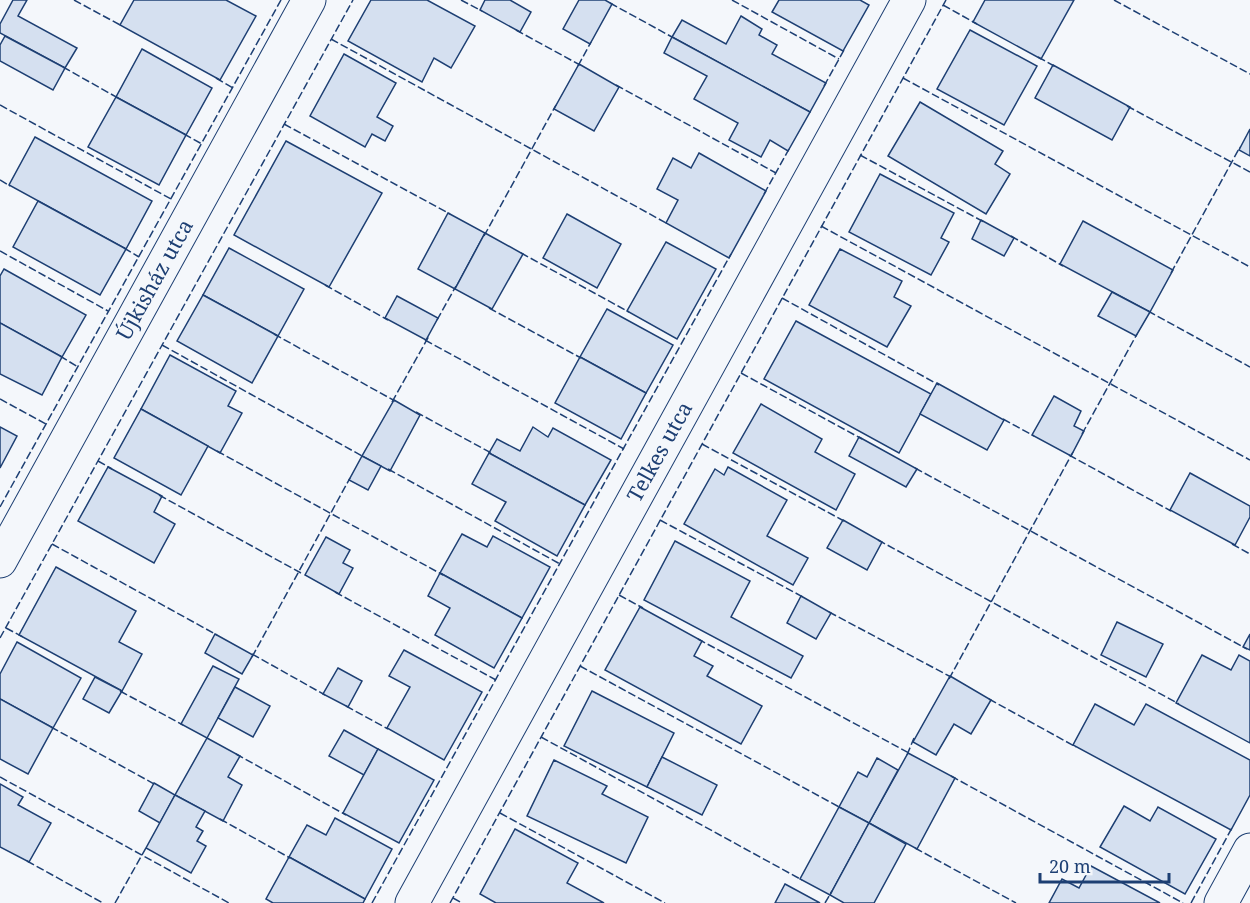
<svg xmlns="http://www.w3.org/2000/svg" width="1250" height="903" font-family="'Noto Serif',serif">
<rect width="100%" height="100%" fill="#f4f7fb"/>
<g fill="#d5e0f0" stroke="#1d3f73" stroke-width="1.5">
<path d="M 13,0 L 27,0 L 18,16 L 77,48 L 65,68 L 0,33 L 0,24 Z"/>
<path d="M 134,0 L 226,0 L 256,16 L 220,80 L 120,25 Z"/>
<path d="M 371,0 L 427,0 L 475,26 L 451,68 L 434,58 L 422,82 L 348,41 Z"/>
<path d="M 485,0 L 510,0 L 531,12 L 520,32 L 480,10 Z"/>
<path d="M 579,0 L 605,0 L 612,4 L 590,44 L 563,29 Z"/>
<path d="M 779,0 L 860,0 L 869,5 L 843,51 L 772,12 Z"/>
<path d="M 985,0 L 1074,0 L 1041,59 L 973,22 Z"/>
<path d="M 741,16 L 762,29 L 759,35 L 777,45 L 772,54 L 826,83 L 810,112 L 672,37 L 682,20 L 726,44 Z"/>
<path d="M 970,30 L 1037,66 L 1004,125 L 937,89 Z"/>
<path d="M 5,36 L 65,68 L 53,90 L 0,61 L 0,45 Z"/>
<path d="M 672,37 L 810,112 L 788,151 L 770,140 L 761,157 L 729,140 L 738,123 L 694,99 L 707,76 L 664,53 Z"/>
<path d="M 142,49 L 212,88 L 186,135 L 116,97 Z"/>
<path d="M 344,54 L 396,83 L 377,117 L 393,126 L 385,141 L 372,134 L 365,147 L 310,116 Z"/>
<path d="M 579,64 L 619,87 L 594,131 L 554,109 Z"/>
<path d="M 1053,65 L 1130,107 L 1112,140 L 1035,98 Z"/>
<path d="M 116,97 L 186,135 L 159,185 L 88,147 Z"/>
<path d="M 920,102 L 1003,151 L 995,164 L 1010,174 L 986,214 L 888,156 Z"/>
<path d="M 1250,129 L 1250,156 L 1239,150 Z"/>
<path d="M 35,137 L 152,201 L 126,249 L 9,185 Z"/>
<path d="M 286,141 L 382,193 L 329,287 L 234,235 Z"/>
<path d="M 699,153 L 766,191 L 729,258 L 666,223 L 678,200 L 657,189 L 673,158 L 691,168 Z"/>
<path d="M 880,174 L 954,213 L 941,238 L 949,242 L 931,275 L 849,232 Z"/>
<path d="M 38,201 L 126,249 L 100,295 L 13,247 Z"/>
<path d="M 448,213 L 485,233 L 455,289 L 418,269 Z"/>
<path d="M 567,214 L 621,244 L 597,288 L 543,258 Z"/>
<path d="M 981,220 L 1014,238 L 1004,256 L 972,239 Z"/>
<path d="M 1083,221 L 1173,270 L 1150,312 L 1060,264 Z"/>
<path d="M 485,233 L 523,254 L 492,309 L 455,289 Z"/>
<path d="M 666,242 L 716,269 L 677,339 L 627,311 Z"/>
<path d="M 229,248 L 304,289 L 278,336 L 203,295 Z"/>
<path d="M 840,249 L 902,281 L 894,297 L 911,306 L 887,347 L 809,305 Z"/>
<path d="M 4,269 L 86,315 L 62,357 L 0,323 L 0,276 Z"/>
<path d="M 1112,292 L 1150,312 L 1136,336 L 1098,316 Z"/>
<path d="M 203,295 L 278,336 L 252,383 L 177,341 Z"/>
<path d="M 397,296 L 438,318 L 426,340 L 385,318 Z"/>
<path d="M 607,309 L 673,345 L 646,393 L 580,357 Z"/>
<path d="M 796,321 L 931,394 L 899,453 L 764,379 Z"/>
<path d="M 0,323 L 62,357 L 42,395 L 0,374 Z"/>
<path d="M 170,355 L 236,391 L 228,406 L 242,413 L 220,453 L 141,409 Z"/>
<path d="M 580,357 L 646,393 L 621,439 L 555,403 Z"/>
<path d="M 937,383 L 1004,420 L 987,450 L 920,414 Z"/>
<path d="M 1054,396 L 1081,411 L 1074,426 L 1084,431 L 1071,456 L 1032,435 Z"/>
<path d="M 394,400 L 420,415 L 390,471 L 362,456 Z"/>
<path d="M 761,404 L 822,439 L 815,452 L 855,474 L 836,510 L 733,453 Z"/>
<path d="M 141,409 L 208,446 L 181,495 L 114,458 Z"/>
<path d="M 0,427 L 17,436 L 0,468 Z"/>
<path d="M 533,427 L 548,437 L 553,428 L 611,460 L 585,505 L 489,453 L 497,439 L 520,451 Z"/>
<path d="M 859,437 L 917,469 L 906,487 L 849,456 Z"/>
<path d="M 489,453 L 585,505 L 557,556 L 495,521 L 506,502 L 472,484 Z"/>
<path d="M 362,456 L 381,466 L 368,490 L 349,480 Z"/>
<path d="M 108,467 L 162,496 L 154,512 L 175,524 L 154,563 L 78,521 Z"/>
<path d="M 728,467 L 787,500 L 767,536 L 808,558 L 793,585 L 684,524 L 715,469 L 724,475 Z"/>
<path d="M 1190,473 L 1250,506 L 1250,517 L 1235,545 L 1170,510 Z"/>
<path d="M 843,520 L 882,542 L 867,570 L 827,548 Z"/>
<path d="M 462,534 L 487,547 L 493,536 L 550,567 L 522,618 L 440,573 Z"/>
<path d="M 326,537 L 350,550 L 343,563 L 353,568 L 339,594 L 305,575 Z"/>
<path d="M 675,541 L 750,581 L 731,617 L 803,656 L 791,678 L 644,600 Z"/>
<path d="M 56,567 L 136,611 L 119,642 L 142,654 L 122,691 L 19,635 Z"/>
<path d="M 440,573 L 522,618 L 494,668 L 435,635 L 450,608 L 428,596 Z"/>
<path d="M 801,596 L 831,613 L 816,639 L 787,623 Z"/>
<path d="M 640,607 L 702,641 L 694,656 L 713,666 L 707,676 L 762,706 L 741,744 L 605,670 Z"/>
<path d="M 1117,622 L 1163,644 L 1146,677 L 1101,655 Z"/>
<path d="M 215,634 L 253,655 L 242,674 L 205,653 Z"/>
<path d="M 1250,634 L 1250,650 L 1243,647 Z"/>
<path d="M 17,642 L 81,678 L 53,728 L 0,699 L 0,674 Z"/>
<path d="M 404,650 L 482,692 L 444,760 L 387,728 L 410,687 L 389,676 Z"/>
<path d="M 1202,655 L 1231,670 L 1239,655 L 1250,661 L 1250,743 L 1176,703 Z"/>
<path d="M 213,666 L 239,679 L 207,738 L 181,724 Z"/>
<path d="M 338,668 L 362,681 L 348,707 L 323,694 Z"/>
<path d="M 950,676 L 991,700 L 971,734 L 954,724 L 936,755 L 913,742 Z"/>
<path d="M 95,677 L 122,691 L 109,713 L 83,699 Z"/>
<path d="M 235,687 L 270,706 L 253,737 L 218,718 Z"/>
<path d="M 592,691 L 674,733 L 647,787 L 564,746 Z"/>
<path d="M 0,699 L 53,728 L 28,774 L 0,759 Z"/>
<path d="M 1095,704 L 1134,725 L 1146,704 L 1250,760 L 1250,795 L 1231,830 L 1073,745 Z"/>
<path d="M 344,730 L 378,749 L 364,775 L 329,756 Z"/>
<path d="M 207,738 L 240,756 L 228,777 L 242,785 L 223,821 L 175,795 Z"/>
<path d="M 378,749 L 434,780 L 399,843 L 343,813 Z"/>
<path d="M 908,753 L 955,778 L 917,849 L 869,823 Z"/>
<path d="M 662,757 L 717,785 L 702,815 L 647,787 Z"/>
<path d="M 877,758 L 898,770 L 869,823 L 839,807 L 858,772 L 867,777 Z"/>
<path d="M 554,760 L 607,786 L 602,794 L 648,817 L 626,863 L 527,816 Z"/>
<path d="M 154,783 L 175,795 L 160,823 L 139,811 Z"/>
<path d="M 0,784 L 23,797 L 18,805 L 51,823 L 29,862 L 0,847 Z"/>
<path d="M 175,795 L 205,811 L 196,827 L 203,831 L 197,841 L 206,846 L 191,873 L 146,848 Z"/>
<path d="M 1124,806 L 1150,821 L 1158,807 L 1216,839 L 1185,894 L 1100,847 Z"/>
<path d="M 839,807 L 869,823 L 830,895 L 800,879 Z"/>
<path d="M 335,818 L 392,849 L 365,899 L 289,857 L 307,825 L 326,835 Z"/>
<path d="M 869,823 L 906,844 L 874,903 L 844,903 L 830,895 Z"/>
<path d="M 515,829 L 578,863 L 567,883 L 604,903 L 496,903 L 480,894 Z"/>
<path d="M 289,857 L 365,899 L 363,903 L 273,903 L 266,899 Z"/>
<path d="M 1091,866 L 1160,903 L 1049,903 L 1062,879 L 1079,888 Z"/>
<path d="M 785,884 L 820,903 L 775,903 Z"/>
</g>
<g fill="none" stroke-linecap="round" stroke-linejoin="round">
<defs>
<g id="minor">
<path d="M 0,561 L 309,0"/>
<path d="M 412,903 L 909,0"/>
<path d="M 1221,903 L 1250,850"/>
</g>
</defs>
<use href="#minor" stroke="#1d3f73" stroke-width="35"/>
<use href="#minor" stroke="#f4f7fb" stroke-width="33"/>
<g stroke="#1d3f73" stroke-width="1.5" stroke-dasharray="8 3" stroke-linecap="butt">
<path d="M 74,0 L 122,26"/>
<path d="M 461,0 L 482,11"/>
<path d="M 732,0 L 839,59"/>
<path d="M 1114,0 L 1250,74"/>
<path d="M 610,3 L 672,37"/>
<path d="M 943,5 L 977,24"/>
<path d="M 516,30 L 580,65"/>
<path d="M 331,39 L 668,224"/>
<path d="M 1038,57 L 1056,67"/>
<path d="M 578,66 L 591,42"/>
<path d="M 63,67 L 118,98"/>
<path d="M 216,78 L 233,88"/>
<path d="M 903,78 L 1250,267"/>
<path d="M 616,85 L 776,173"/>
<path d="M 824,86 L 844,50"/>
<path d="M 0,105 L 171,199"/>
<path d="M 1127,106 L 1250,172"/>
<path d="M 284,124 L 450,214"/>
<path d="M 184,134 L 202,144"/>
<path d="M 860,155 L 984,222"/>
<path d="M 0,180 L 10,186"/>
<path d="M 764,194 L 789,149"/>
<path d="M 821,226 L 1250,460"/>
<path d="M 484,236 L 556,105"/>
<path d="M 1011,236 L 1063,266"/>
<path d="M 124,248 L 139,257"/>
<path d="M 0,251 L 108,311"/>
<path d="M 521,253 L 629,312"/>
<path d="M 1171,273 L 1240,147"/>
<path d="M 325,285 L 388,320"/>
<path d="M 782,298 L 939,385"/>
<path d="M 489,308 L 581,358"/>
<path d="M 1148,311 L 1250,367"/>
<path d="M 437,320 L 456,286"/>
<path d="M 274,334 L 395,401"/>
<path d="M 425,340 L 624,449"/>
<path d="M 162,345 L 364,457"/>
<path d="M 60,356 L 78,367"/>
<path d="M 741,373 L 862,439"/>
<path d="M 0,399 L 46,424"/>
<path d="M 392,402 L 429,336"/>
<path d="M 416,412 L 493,454"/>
<path d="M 1003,419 L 1034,436"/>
<path d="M 1082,434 L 1137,334"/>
<path d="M 702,444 L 844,521"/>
<path d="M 217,451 L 443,575"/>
<path d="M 1069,455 L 1171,511"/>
<path d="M 98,461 L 112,469"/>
<path d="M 915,468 L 1247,649"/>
<path d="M 388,469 L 560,564"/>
<path d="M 159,495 L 301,573"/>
<path d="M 0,507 L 281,0"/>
<path d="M 660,520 L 803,597"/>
<path d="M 878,540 L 1179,704"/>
<path d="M 52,544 L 217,635"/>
<path d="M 1232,544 L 1250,554"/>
<path d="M 335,592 L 496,680"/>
<path d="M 619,595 L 643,608"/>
<path d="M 829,612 L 951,677"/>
<path d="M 6,628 L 23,637"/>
<path d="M 0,638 L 353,0"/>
<path d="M 698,639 L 909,753"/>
<path d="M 252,654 L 325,695"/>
<path d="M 252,657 L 350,478"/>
<path d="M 580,666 L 841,808"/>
<path d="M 949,679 L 1073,452"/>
<path d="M 120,691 L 183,725"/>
<path d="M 989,699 L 1076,747"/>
<path d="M 346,706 L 388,729"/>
<path d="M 51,727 L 156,785"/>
<path d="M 541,737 L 802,880"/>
<path d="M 236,754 L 346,815"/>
<path d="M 907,755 L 914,738"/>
<path d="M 951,776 L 1183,903"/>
<path d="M 0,777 L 229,903"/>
<path d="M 500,813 L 665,903"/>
<path d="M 220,819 L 290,858"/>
<path d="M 915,848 L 1016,903"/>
<path d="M 27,861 L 103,903"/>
<path d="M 453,898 L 462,903"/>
<path d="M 115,903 L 147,846"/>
<path d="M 372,903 L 731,254"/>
<path d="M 450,903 L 946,0"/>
<path d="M 825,903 L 832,891"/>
<path d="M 1191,903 L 1233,826"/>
</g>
</g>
<g text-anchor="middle" stroke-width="4.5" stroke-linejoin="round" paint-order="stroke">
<g font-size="21" fill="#1d3f73" stroke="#f4f7fb">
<text transform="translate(155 280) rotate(-61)" y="7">Újkisház utca</text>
<text transform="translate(660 452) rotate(-61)" y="7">Telkes utca</text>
</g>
</g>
<path d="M1040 873v9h129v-9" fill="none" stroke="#1d3f73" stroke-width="3"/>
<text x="1049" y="873" font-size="18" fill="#1d3f73" stroke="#f4f7fb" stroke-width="4.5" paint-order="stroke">20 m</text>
</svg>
